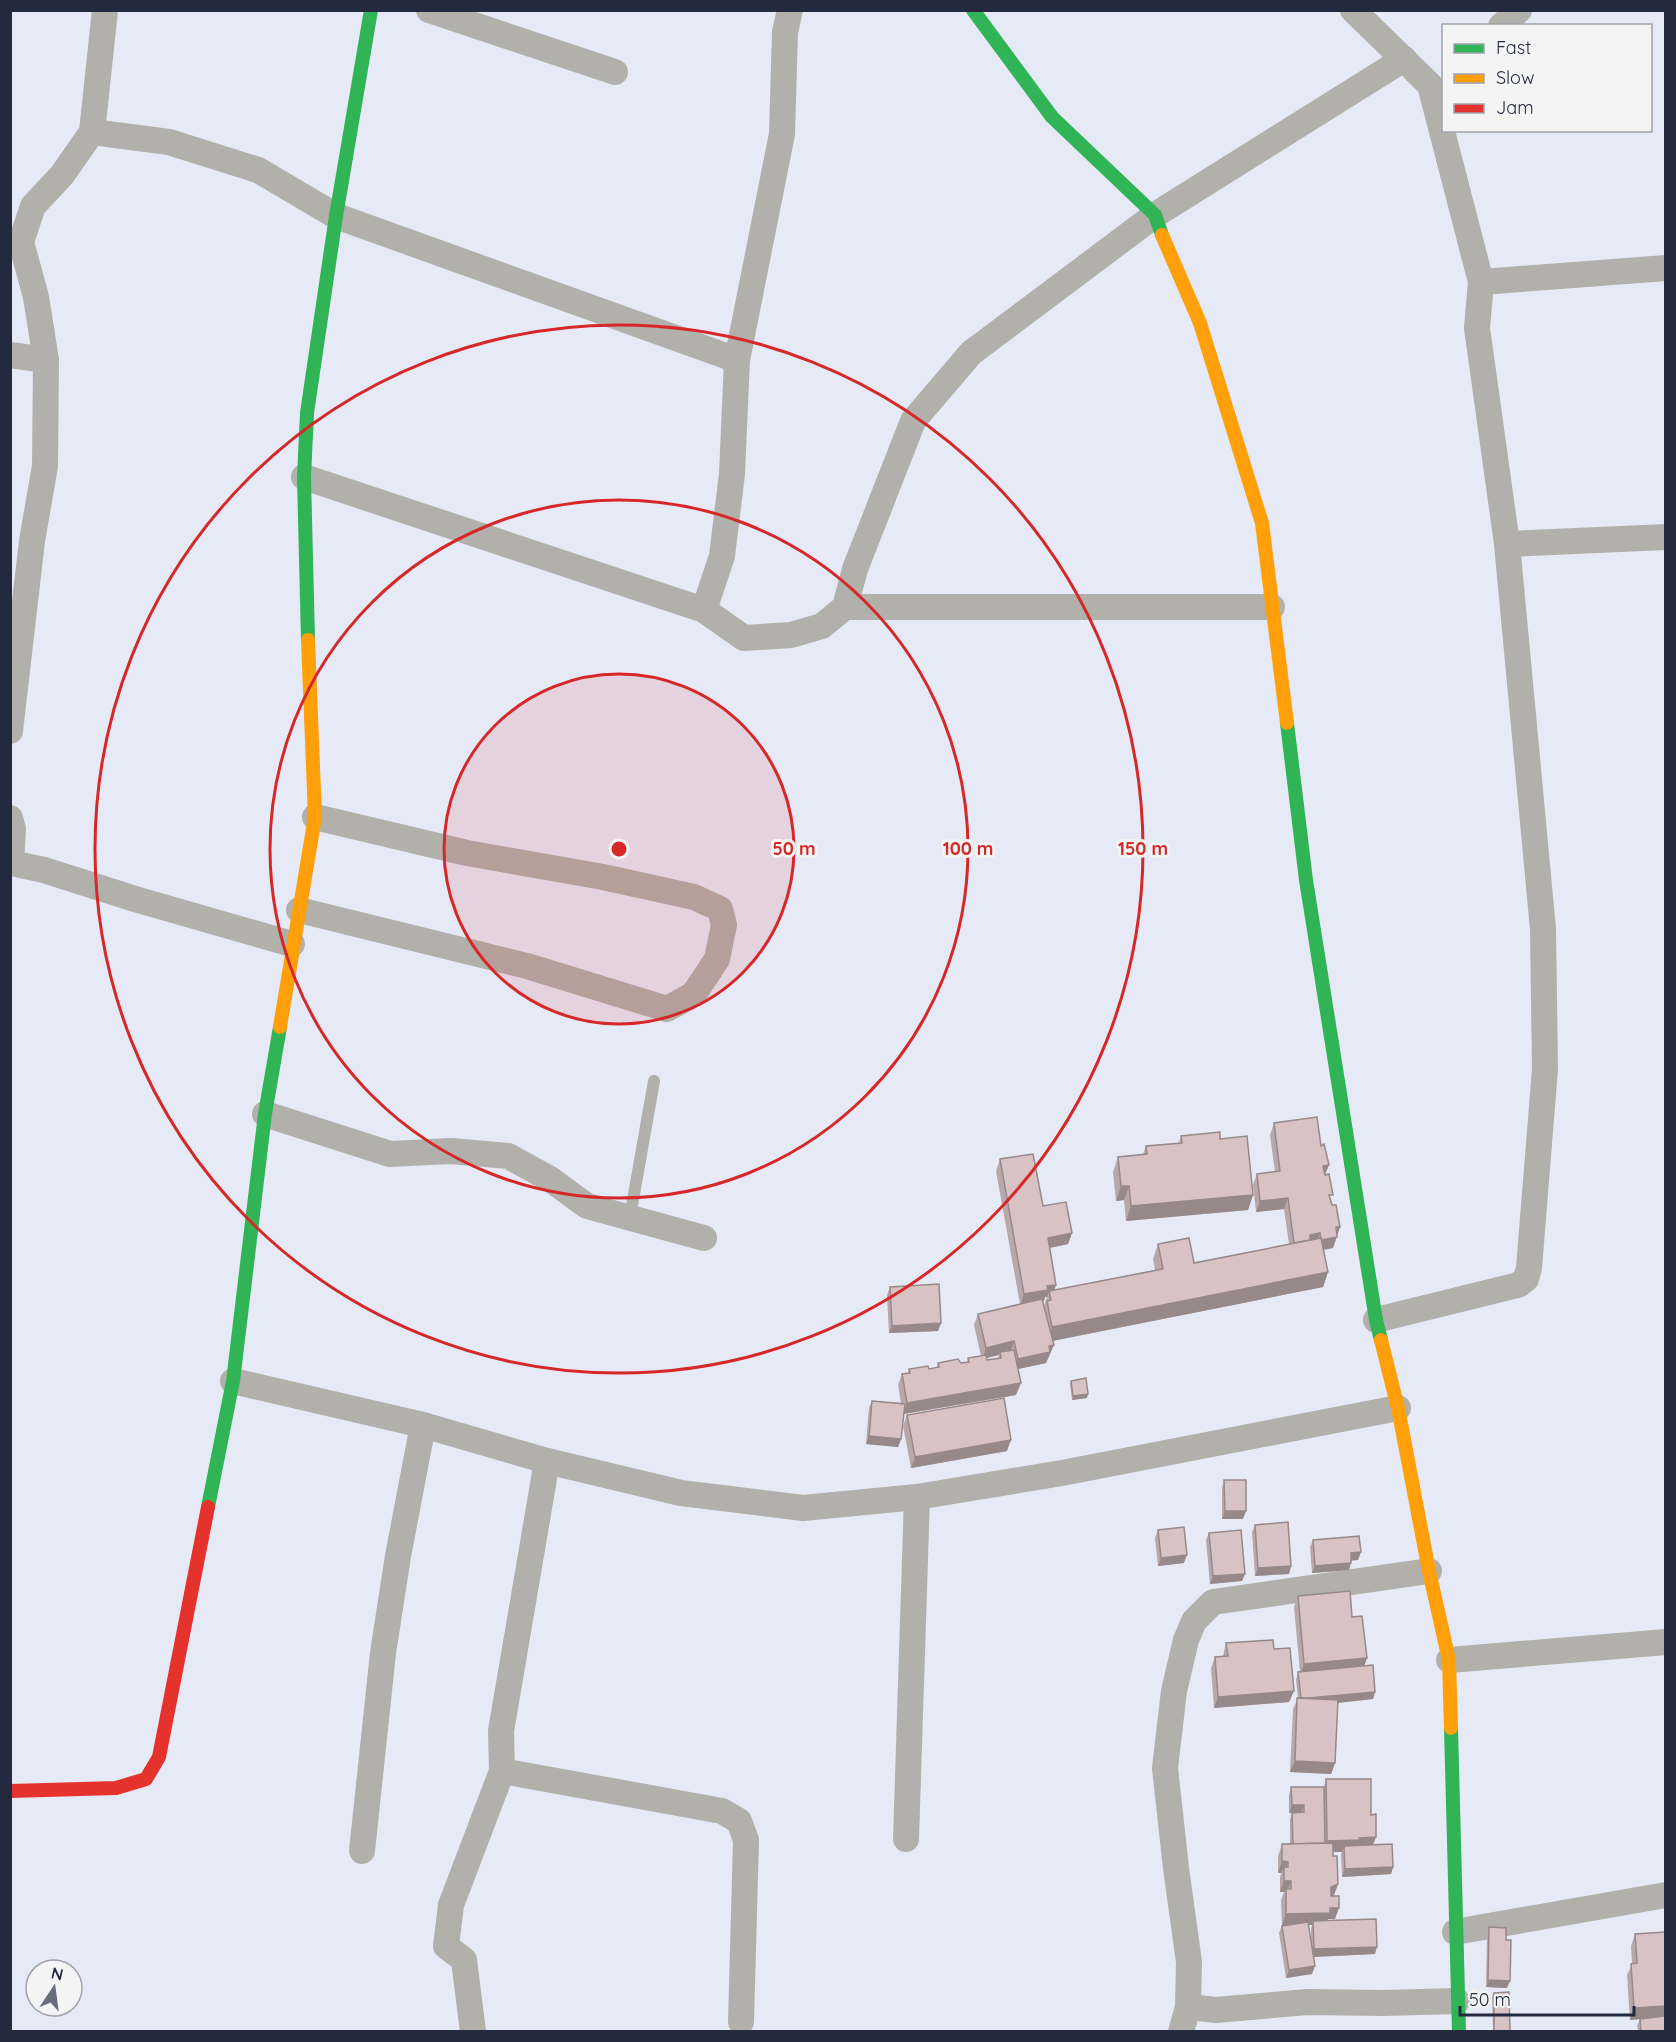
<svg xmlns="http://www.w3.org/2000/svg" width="1676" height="2042" font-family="Quicksand,sans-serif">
<rect width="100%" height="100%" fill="#e6eaf7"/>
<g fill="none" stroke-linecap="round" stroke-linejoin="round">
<path stroke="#b2b0ab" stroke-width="12" d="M 630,1217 L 654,1081"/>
<g stroke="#b2b0ab" stroke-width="26">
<path d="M 429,10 L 615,72"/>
<path d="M 1353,10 L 1430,85 L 1481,282"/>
<path d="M 1501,26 L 1519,10"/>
<path d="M 92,132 L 169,142 L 258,170 L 336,216 L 737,360"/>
<path d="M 10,355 L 46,360"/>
<path d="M 304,477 L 704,610 L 744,638 L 791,635 L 822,626 L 845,607 L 855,569 L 913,421 L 971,353 L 1155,215 L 1404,59"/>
<path d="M 1507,544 L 1666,537"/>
<path d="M 845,607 L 1272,607"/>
<path d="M 704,610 L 722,556 L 732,474 L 737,360 L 782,134 L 785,32 L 790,10"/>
<path d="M 10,731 L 32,541 L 45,466 L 46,360 L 36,297 L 21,242 L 33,206 L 62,175 L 92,132 L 105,10"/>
<path d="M 10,818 L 13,829 L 11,863 L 44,870 L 135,899 L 292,944"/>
<path d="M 299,910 L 527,966 L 667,1009 L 694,994 L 717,959 L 724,925 L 720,909 L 694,897 L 603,877 L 467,853 L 315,817"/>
<path d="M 265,1114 L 390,1154 L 451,1151 L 508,1156 L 550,1179 L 587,1206 L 704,1238"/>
<path d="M 1376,1320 L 1518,1285 L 1526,1279 L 1529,1268 L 1545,1069 L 1543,929 L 1507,544 L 1477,328 L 1481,282 L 1666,268"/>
<path d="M 233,1381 L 423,1425 L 547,1461 L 681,1493 L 803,1508 L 917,1497 L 1062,1473 L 1398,1408"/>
<path d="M 1449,1660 L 1666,1642"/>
<path d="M 502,1771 L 722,1811 L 739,1821 L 746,1840 L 741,2022"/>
<path d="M 906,1839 L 917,1497"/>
<path d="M 362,1851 L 383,1653 L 398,1556 L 423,1425"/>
<path d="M 1455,1932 L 1666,1895"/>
<path d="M 1188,2007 L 1216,2010 L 1308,2002 L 1383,2003 L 1457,2001"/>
<path d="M 473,2032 L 464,1960 L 446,1946 L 451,1905 L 502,1771 L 501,1731 L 547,1461"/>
<path d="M 1181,2032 L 1188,2007 L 1189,1962 L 1176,1868 L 1165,1768 L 1174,1691 L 1186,1640 L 1194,1621 L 1213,1602 L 1429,1571"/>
</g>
<g stroke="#30b455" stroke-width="14">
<path d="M 973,10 L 1052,117 L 1155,215 L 1162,235"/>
<path d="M 308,640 L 304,477 L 307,413 L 336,216 L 371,10"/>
<path d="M 1287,723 L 1306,880 L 1376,1320 L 1381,1340"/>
<path d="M 208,1507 L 233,1381 L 265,1114 L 280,1027"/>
<path d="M 1451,1728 L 1459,2032"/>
</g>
<g stroke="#ff9f0a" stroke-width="14">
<path d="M 1162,235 L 1200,323 L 1262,523 L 1287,723"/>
<path d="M 280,1027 L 315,817 L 308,640"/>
<path d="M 1381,1340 L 1398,1408 L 1429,1571 L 1449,1660 L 1451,1728"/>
</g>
<path stroke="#e5322d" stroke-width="14" d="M 10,1791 L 116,1788 L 146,1779 L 159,1757 L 208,1507"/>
</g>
<g fill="#baa7a9" fill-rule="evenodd">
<path d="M 1274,1123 L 1321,1146 L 1329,1165 L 1325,1175 L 1332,1205 L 1340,1227 L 1333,1248 L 1323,1250 L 1328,1272 L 1323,1287 L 1052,1341 L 1049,1357 L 1048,1357 L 1046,1363 L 1018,1369 L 1016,1395 L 904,1414 L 901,1439 L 898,1447 L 866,1444 L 869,1408 L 872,1401 L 901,1403 L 898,1385 L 902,1374 L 908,1373 L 909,1369 L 929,1369 L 937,1368 L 938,1363 L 961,1363 L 967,1362 L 968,1358 L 981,1356 L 974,1325 L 978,1314 L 1020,1304 L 996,1171 L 1000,1159 L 1043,1206 L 1072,1233 L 1068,1244 L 1050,1248 L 1056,1285 L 1054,1290 L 1155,1270 L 1153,1259 L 1158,1244 L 1194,1263 L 1289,1244 L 1284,1209 L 1256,1212 L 1253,1185 L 1257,1174 L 1275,1172 L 1270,1135 ZM 1045,1297 L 1047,1297 L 1044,1306 L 1043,1301 L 1044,1301 ZM 999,1355 L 998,1358 L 987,1360 L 987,1358 Z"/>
<path d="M 1181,1136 L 1220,1139 L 1253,1195 L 1248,1210 L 1126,1221 L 1124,1200 L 1116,1201 L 1113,1172 L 1118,1157 L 1143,1154 L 1146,1146 L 1179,1143 Z"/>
<path d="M 890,1287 L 941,1323 L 938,1331 L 889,1333 L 887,1295 Z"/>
<path d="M 1071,1381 L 1087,1398 L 1072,1400 L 1070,1384 Z"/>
<path d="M 907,1415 L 1007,1451 L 911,1468 L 903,1426 Z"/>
<path d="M 1224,1480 L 1243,1519 L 1222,1519 L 1222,1488 Z"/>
<path d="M 1255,1525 L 1291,1566 L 1289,1574 L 1255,1576 L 1252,1532 Z"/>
<path d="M 1158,1530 L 1184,1563 L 1158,1566 L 1155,1538 Z"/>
<path d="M 1209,1533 L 1245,1574 L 1242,1581 L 1210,1584 L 1206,1540 Z"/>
<path d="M 1313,1540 L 1358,1560 L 1351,1560 L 1349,1570 L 1312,1573 L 1310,1547 Z"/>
<path d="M 1298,1596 L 1352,1617 L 1367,1658 L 1364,1666 L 1375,1692 L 1373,1699 L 1338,1703 L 1335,1763 L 1331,1774 L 1290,1772 L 1293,1709 L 1298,1698 L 1296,1680 L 1298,1672 L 1300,1672 L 1294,1607 Z"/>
<path d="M 1226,1643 L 1274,1649 L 1294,1691 L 1289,1702 L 1214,1708 L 1211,1668 L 1215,1657 L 1223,1656 Z"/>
<path d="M 1326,1779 L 1371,1815 L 1373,1845 L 1393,1867 L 1391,1874 L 1342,1877 L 1341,1854 L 1342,1852 L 1333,1852 L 1338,1884 L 1334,1895 L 1331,1896 L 1335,1919 L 1328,1919 L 1328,1921 L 1375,1954 L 1313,1957 L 1312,1974 L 1286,1978 L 1279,1933 L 1282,1925 L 1281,1900 L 1284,1892 L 1280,1892 L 1280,1878 L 1281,1873 L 1278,1873 L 1278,1856 L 1282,1844 L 1290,1844 L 1290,1820 L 1292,1813 L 1289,1813 L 1289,1795 L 1291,1787 L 1324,1787 ZM 1308,1925 L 1312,1925 L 1311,1929 L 1311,1943 Z"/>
<path d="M 1489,1927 L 1506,1940 L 1507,1988 L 1486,1987 L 1487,1935 Z"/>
<path d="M 1635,1934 L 1665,2031 L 1638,2031 L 1637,2026 L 1640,2019 L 1630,2020 L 1627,1975 L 1632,1964 L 1631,1946 Z"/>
<path d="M 1494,1993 L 1510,2031 L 1493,2031 L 1492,1996 Z"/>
</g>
<g fill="#978889">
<path d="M 1329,1165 L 1324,1176 L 1323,1166 Z"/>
<path d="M 1121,1186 L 1129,1186 L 1124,1200 L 1116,1201 Z"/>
<path d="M 1253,1195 L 1248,1210 L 1126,1221 L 1131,1206 Z"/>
<path d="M 1288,1198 L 1284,1209 L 1256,1212 L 1260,1201 Z"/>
<path d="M 1336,1227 L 1340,1227 L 1333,1248 L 1317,1251 L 1321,1240 Z"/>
<path d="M 1072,1233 L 1068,1244 L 1044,1249 L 1048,1238 Z"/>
<path d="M 1320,1233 L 1316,1245 L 1308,1242 L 1310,1235 Z"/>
<path d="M 1328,1272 L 1323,1287 L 1047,1342 L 1052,1327 Z"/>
<path d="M 1056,1285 L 1052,1296 L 1049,1291 L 1047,1297 L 1045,1297 L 1044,1301 L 1020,1305 L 1024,1294 L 1047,1286 Z"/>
<path d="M 941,1323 L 938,1331 L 889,1333 L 892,1326 Z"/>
<path d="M 1014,1341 L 1010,1353 L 1000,1352 L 999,1355 L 982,1359 L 986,1348 Z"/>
<path d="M 1054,1345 L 1046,1363 L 1014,1370 L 1018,1359 L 1049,1346 Z"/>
<path d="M 1021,1383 L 1016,1395 L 903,1414 L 907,1403 Z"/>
<path d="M 1088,1394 L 1087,1398 L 1072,1400 L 1073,1396 Z"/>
<path d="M 869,1436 L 901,1439 L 898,1447 L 866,1444 Z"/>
<path d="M 1011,1440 L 1007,1451 L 911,1468 L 915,1457 Z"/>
<path d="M 1225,1511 L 1246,1511 L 1243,1519 L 1222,1519 Z"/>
<path d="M 1361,1552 L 1358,1560 L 1348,1561 L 1351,1553 Z"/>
<path d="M 1187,1555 L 1184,1563 L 1158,1566 L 1161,1558 Z"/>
<path d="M 1351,1563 L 1349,1570 L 1312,1573 L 1315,1566 Z"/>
<path d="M 1291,1566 L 1289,1574 L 1255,1576 L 1258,1568 Z"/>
<path d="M 1245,1574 L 1242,1581 L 1210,1584 L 1213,1576 Z"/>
<path d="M 1367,1658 L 1363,1669 L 1300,1676 L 1304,1664 Z"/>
<path d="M 1294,1691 L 1289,1702 L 1214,1708 L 1218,1697 Z"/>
<path d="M 1375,1692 L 1373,1699 L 1298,1707 L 1301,1699 Z"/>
<path d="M 1295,1761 L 1335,1763 L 1331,1774 L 1290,1772 Z"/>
<path d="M 1292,1805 L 1304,1805 L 1301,1812 L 1289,1813 Z"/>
<path d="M 1376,1837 L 1372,1848 L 1344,1846 L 1342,1852 L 1323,1852 L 1327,1841 L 1359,1838 Z"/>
<path d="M 1282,1861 L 1288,1862 L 1284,1873 L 1284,1867 L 1281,1873 L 1278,1873 Z"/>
<path d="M 1393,1867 L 1391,1874 L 1342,1877 L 1345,1869 Z"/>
<path d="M 1284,1881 L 1291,1881 L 1287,1892 L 1286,1889 L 1284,1892 L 1280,1892 Z"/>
<path d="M 1338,1884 L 1334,1895 L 1327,1898 L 1331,1887 Z"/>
<path d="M 1330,1908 L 1339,1908 L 1335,1919 L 1328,1919 L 1326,1925 L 1313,1921 L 1312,1925 L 1282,1925 L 1286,1914 Z"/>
<path d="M 1377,1947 L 1375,1954 L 1312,1957 L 1314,1949 Z"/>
<path d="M 1315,1966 L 1312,1974 L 1286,1978 L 1289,1970 Z"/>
<path d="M 1488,1980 L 1510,1981 L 1507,1988 L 1486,1987 Z"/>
<path d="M 1665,2006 L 1665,2017 L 1630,2020 L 1634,2008 Z"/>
</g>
<g fill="#d8c2c4" stroke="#978889" stroke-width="1.5">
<path d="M 1317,1117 L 1321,1146 L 1324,1144 L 1329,1165 L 1323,1166 L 1325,1175 L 1329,1174 L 1333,1195 L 1329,1195 L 1332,1205 L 1336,1205 L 1340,1227 L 1336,1227 L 1337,1237 L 1321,1240 L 1320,1233 L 1310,1235 L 1310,1240 L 1294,1243 L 1288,1198 L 1260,1201 L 1257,1174 L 1280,1171 L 1274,1123 Z"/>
<path d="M 1220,1132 L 1220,1139 L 1247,1136 L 1253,1195 L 1131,1206 L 1129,1186 L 1121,1186 L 1118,1157 L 1147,1154 L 1146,1146 L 1182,1143 L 1181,1136 Z"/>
<path d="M 1033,1154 L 1043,1206 L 1066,1202 L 1072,1233 L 1048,1238 L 1056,1285 L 1047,1286 L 1048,1290 L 1024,1294 L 1000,1159 Z"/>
<path d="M 1189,1238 L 1194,1263 L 1321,1238 L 1328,1272 L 1052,1327 L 1047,1301 L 1051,1300 L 1049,1291 L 1163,1269 L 1158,1244 Z"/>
<path d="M 939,1284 L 941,1323 L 892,1326 L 890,1287 Z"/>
<path d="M 1042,1299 L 1054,1345 L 1049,1346 L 1050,1352 L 1018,1359 L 1014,1341 L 986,1348 L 978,1314 Z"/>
<path d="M 1014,1350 L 1021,1383 L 907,1403 L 902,1374 L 910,1373 L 909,1369 L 928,1366 L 929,1369 L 939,1367 L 938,1363 L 958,1359 L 961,1363 L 969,1362 L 968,1358 L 986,1355 L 987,1360 L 1001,1358 L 1000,1352 Z"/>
<path d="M 1086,1378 L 1088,1394 L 1073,1396 L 1071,1381 Z"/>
<path d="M 1004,1398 L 1011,1440 L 915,1457 L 907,1415 Z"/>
<path d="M 872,1401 L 905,1404 L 901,1439 L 869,1436 Z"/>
<path d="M 1224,1480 L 1246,1480 L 1246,1511 L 1225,1511 Z"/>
<path d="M 1288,1522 L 1291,1566 L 1258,1568 L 1255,1525 Z"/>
<path d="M 1184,1527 L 1187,1555 L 1161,1558 L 1158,1530 Z"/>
<path d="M 1241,1530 L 1245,1574 L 1213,1576 L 1209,1533 Z"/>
<path d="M 1359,1536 L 1361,1552 L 1351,1553 L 1351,1563 L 1315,1566 L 1313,1540 Z"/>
<path d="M 1350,1591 L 1352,1617 L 1362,1616 L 1367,1658 L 1304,1664 L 1298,1596 Z"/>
<path d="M 1273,1640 L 1274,1649 L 1290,1648 L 1294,1691 L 1218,1697 L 1215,1657 L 1228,1656 L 1226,1643 Z"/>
<path d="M 1373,1665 L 1375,1692 L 1308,1698 L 1301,1698 L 1298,1672 Z"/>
<path d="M 1297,1698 L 1338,1700 L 1335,1763 L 1295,1761 Z"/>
<path d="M 1326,1779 L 1371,1779 L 1371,1815 L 1376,1814 L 1376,1837 L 1359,1838 L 1360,1840 L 1327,1841 Z"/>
<path d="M 1291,1787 L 1324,1787 L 1325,1843 L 1293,1844 L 1292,1813 L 1304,1812 L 1304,1805 L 1292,1805 Z"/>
<path d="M 1333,1843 L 1333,1856 L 1337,1856 L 1338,1884 L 1331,1887 L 1331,1896 L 1339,1896 L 1339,1908 L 1330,1908 L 1330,1913 L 1286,1914 L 1286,1889 L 1291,1889 L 1291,1881 L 1284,1881 L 1284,1867 L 1288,1867 L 1288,1862 L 1282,1861 L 1282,1844 Z"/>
<path d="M 1392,1844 L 1393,1867 L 1345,1869 L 1344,1846 Z"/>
<path d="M 1376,1919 L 1377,1947 L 1314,1949 L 1313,1921 Z"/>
<path d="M 1308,1922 L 1315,1966 L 1289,1970 L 1282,1926 Z"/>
<path d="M 1489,1927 L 1506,1928 L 1506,1940 L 1511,1940 L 1510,1981 L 1488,1980 Z"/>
<path d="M 1665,1932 L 1665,2006 L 1634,2008 L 1631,1964 L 1637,1963 L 1635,1934 Z"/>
<path d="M 1509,1992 L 1510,2031 L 1494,2031 L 1494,1993 Z"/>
<path d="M 1665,2016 L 1665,2031 L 1641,2031 L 1640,2019 Z"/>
</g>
<circle cx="619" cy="849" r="175" fill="#d62828" fill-opacity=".12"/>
<g fill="none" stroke="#d62828" stroke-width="3">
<circle cx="619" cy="849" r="175"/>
<circle cx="619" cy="849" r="349"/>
<circle cx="619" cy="849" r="524"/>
</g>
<circle cx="619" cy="849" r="9" fill="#d62828" stroke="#f4f4f4" stroke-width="3"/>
<g font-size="18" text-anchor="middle" font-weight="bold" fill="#d62828" stroke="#f4f4f4" stroke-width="6" stroke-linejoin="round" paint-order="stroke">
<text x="794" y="855">50 m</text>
<text x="968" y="855">100 m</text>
<text x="1143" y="855">150 m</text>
</g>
<rect width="1676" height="2042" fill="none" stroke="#232a3f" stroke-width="24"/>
<rect x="1442" y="24" width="210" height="108" fill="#f4f4f4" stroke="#a0a3ac" stroke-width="1.5"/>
<rect x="1454" y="44" width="30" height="9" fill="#30b455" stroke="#a0a3ac" stroke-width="1.5"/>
<text x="1496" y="54" font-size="18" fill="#232a3f">Fast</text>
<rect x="1454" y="74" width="30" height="9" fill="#ff9f0a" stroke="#a0a3ac" stroke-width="1.5"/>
<text x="1496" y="84" font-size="18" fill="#232a3f">Slow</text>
<rect x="1454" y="104" width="30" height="9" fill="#e5322d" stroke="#a0a3ac" stroke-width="1.5"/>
<text x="1496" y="114" font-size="18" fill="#232a3f">Jam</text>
<g transform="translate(54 1988) rotate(13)"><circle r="28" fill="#f4f4f4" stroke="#a0a3ac" stroke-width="1.5"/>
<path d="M0-4.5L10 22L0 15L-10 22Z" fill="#676d7f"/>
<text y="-9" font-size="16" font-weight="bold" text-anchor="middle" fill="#232a3f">N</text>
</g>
<path d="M1460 2006v9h174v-9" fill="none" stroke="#232a3f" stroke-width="3"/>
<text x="1469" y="2006" font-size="18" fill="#232a3f" stroke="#f4f4f4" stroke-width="4.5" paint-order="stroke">50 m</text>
</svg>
